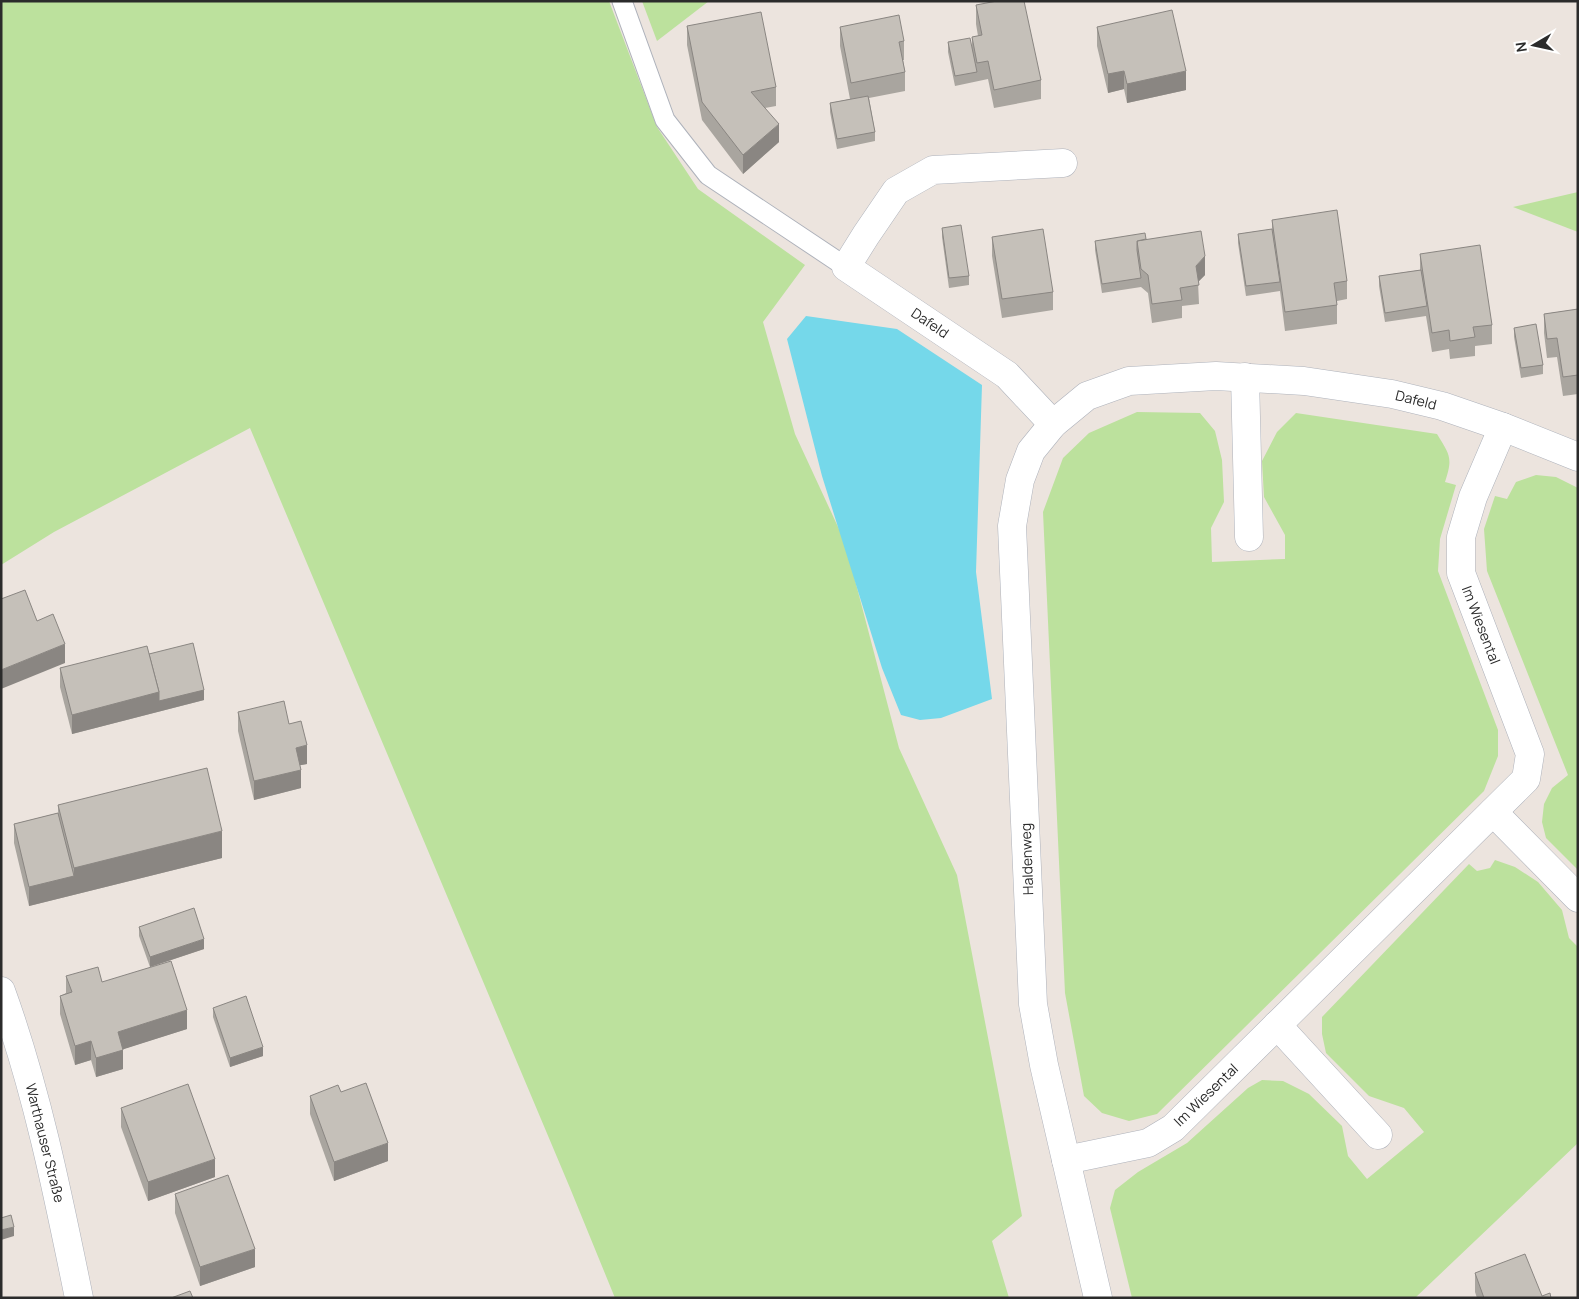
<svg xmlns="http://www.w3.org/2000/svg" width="1579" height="1299" font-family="Manrope,sans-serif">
<rect width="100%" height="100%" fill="#ece4de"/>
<g fill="#bce19d">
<path d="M 1,1 L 609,1 L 657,127 L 698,189 L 805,265 L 763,322 L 795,434 L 845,542 L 899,748 L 957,875 L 1022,1216 L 992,1241 L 1009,1298 L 615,1298 L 570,1188 L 250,428 L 54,532 L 1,565 Z"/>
<path d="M 642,1 L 709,1 L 657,41 Z"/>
<path d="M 1578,192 L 1578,232 L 1513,207 Z"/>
<path d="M 1137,412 L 1200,413 L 1215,431 L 1222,460 L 1224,502 L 1211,528 L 1212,562 L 1285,559 L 1285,535 L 1264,497 L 1262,461 L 1277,432 L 1296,413 L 1437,434 C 1450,455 1453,458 1445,482 L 1456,485 L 1440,539 L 1438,571 L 1498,730 L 1498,756 L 1484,791 L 1157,1114 L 1129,1121 L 1102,1113 L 1084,1096 L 1065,993 L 1043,512 L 1063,458 L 1089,433 Z"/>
<path d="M 1536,475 L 1556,477 L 1578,488 L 1578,870 L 1546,838 L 1542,822 L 1544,804 L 1552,788 L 1568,775 L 1487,571 L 1484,529 L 1495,496 L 1507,499 L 1516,482 Z"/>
<path d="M 1495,860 L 1515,867 L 1538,882 L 1562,910 L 1569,938 L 1578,947 L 1578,1143 L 1415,1298 L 1132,1298 L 1110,1208 L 1115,1190 L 1138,1172 L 1187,1143 L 1248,1088 L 1262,1080 L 1283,1081 L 1309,1094 L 1342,1126 L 1348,1156 L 1367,1179 L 1424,1132 L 1404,1108 L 1369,1096 L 1326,1053 L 1322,1034 L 1322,1017 L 1469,864 L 1477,871 L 1490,868 Z"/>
</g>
<path fill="#75d8ea" d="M 806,316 L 897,329 L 982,385 L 976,572 L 992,699 L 941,718 L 920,720 L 901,715 L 882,668 L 822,476 L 787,339 Z"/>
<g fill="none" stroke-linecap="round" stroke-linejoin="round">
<defs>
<path id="lane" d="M 622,1 L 665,120 L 708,175 L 846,267"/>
<g id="street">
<path d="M 1245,377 L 1249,537"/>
<path d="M 1053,424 L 1007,375 L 846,267 L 866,235 L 896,191 L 933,170 L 1063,163"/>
<path d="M 1493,812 L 1578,898"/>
<path d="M 1,991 C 37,1090 58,1195 79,1298"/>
<path d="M 1277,1025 L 1378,1135"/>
<path d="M 1066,1160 L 1148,1143 L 1173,1128 L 1526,779 L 1530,754 L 1461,573 L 1461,537 L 1473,497 L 1503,427"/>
<path d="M 1098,1298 L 1044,1065 L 1033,1004 L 1012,526 L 1020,480 L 1031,451 L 1053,424 L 1087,396 L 1129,381 L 1216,376 L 1304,381 L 1392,394 L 1442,406 L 1503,427 L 1578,457"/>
</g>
</defs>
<use href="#lane" stroke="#aeb2bb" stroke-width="21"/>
<use href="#street" stroke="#aeb2bb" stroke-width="29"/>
<use href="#lane" stroke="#fff" stroke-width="19"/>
<use href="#street" stroke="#fff" stroke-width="28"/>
</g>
<g fill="#a9a59f">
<path d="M 976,5 L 1041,80 L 1041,99 L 994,108 L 988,79 L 955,86 L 948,52 L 948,42 L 972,48 L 972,37 L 978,36 L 976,24 Z"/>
<path d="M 687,26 L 776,87 L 776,106 L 765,108 L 779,142 L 743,174 L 702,120 L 687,45 Z"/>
<path d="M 840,27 L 904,41 L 904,60 L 903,60 L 905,72 L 905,91 L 869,98 L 875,132 L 875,141 L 837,149 L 830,112 L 830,103 L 850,99 L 840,46 Z"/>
<path d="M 1097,27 L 1186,90 L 1127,103 L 1124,89 L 1108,93 L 1097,46 Z"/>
<path d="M 1272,220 L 1347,281 L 1347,299 L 1337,301 L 1337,324 L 1285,331 L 1280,291 L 1246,296 L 1238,243 L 1238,234 L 1272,229 Z"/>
<path d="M 942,228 L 969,276 L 969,285 L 949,288 L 942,237 Z"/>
<path d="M 992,237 L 1053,292 L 1053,310 L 1002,318 L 992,256 Z"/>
<path d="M 1146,239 L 1205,275 L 1198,282 L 1199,304 L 1182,306 L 1182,318 L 1152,323 L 1148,293 L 1141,287 L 1102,293 L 1095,250 L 1095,241 Z"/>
<path d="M 1420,254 L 1492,325 L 1492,344 L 1475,346 L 1475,356 L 1450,359 L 1449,349 L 1432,352 L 1426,316 L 1385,322 L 1379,286 L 1379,276 L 1420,270 Z"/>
<path d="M 1578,309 L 1578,394 L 1563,396 L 1557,357 L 1547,358 L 1544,333 L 1544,314 Z"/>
<path d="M 1514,328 L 1543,365 L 1543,374 L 1521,378 L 1514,337 Z"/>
<path d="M 149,654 L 204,700 L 72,734 L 60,687 L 60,668 Z"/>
<path d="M 238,712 L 289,724 L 307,764 L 300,765 L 301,788 L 254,800 L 238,731 Z"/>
<path d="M 58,805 L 222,858 L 29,906 L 14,843 L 14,824 L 58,813 Z"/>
<path d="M 139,927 L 204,949 L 150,967 L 139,936 Z"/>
<path d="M 66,976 L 102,982 L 187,1029 L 123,1049 L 123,1069 L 96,1077 L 91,1060 L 75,1065 L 60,1014 L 60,996 L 66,993 Z"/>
<path d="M 213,1008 L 263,1056 L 230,1067 L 213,1017 Z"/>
<path d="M 341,1092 L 388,1161 L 334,1181 L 310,1114 L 310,1096 Z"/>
<path d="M 121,1108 L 215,1177 L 148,1201 L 121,1127 Z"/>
<path d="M 175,1194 L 255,1267 L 200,1286 L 175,1213 Z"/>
<path d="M 1475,1273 L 1542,1296 L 1551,1298 L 1477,1298 L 1475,1292 Z"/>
</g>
<g fill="#8a8682">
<path d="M 1124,71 L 1124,89 L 1108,93 L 1108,74 Z"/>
<path d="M 1186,71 L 1186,90 L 1127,103 L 1127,84 Z"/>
<path d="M 779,124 L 779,142 L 743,174 L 743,155 Z"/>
<path d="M 1205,256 L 1205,275 L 1196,284 L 1196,266 Z"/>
<path d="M 65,644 L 65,663 L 1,689 L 1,670 Z"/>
<path d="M 204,690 L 204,700 L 72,734 L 72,715 L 159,692 Z"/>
<path d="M 307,745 L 307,764 L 296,766 L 296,748 Z"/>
<path d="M 301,770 L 301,788 L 254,800 L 254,781 Z"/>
<path d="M 222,831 L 222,858 L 29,906 L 29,887 L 74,876 L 74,868 Z"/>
<path d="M 204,939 L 204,949 L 150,967 L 150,957 Z"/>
<path d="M 187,1010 L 187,1029 L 118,1051 L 118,1032 Z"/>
<path d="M 91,1041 L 91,1060 L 75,1065 L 75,1046 Z"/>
<path d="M 263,1047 L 263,1056 L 230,1067 L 230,1058 Z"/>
<path d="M 123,1050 L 123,1069 L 96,1077 L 96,1058 Z"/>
<path d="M 388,1143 L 388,1161 L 334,1181 L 334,1162 Z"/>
<path d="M 215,1159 L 215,1177 L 148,1201 L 148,1182 Z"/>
<path d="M 14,1227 L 14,1236 L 1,1240 L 1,1230 Z"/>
<path d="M 255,1249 L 255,1267 L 200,1286 L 200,1267 Z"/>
</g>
<g fill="#c5c0b9" stroke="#8a8682">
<path d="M 997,1 L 1024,1 L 1041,80 L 994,90 L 988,61 L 977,63 L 972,37 L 982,35 L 976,5 Z"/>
<path d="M 1172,10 L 1186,71 L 1127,84 L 1124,71 L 1108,74 L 1097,27 Z"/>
<path d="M 761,12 L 776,87 L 751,92 L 779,124 L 743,155 L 702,102 L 687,26 Z"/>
<path d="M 899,15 L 904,41 L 899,42 L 905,72 L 851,83 L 840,27 Z"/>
<path d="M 970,38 L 977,72 L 955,76 L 948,42 Z"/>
<path d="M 868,96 L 875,132 L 837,139 L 830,103 Z"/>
<path d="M 1337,210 L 1347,281 L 1334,283 L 1337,305 L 1285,312 L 1272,220 Z"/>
<path d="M 961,225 L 969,276 L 949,278 L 942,228 Z"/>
<path d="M 1043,229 L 1053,292 L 1002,299 L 992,237 Z"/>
<path d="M 1272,229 L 1280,282 L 1246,286 L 1238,234 Z"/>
<path d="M 1201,231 L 1205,256 L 1196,266 L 1199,285 L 1180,288 L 1182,300 L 1152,304 L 1148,275 L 1141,269 L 1137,241 Z"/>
<path d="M 1145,233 L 1146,239 L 1137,241 L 1137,250 L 1141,278 L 1102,284 L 1095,241 Z"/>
<path d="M 1480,245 L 1492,325 L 1473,327 L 1475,337 L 1450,341 L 1449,330 L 1432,333 L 1420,254 Z"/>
<path d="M 1421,270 L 1427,306 L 1385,313 L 1379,276 Z"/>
<path d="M 1578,309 L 1578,375 L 1563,377 L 1557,338 L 1547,339 L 1544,314 Z"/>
<path d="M 1536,324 L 1543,365 L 1521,368 L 1514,328 Z"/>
<path d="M 25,590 L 37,621 L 53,614 L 65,644 L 1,670 L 1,599 Z"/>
<path d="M 193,643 L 204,690 L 159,701 L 159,692 L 149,654 Z"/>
<path d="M 147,646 L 159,692 L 72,715 L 60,668 Z"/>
<path d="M 284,701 L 289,724 L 301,721 L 307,745 L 296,748 L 301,770 L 254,781 L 238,712 Z"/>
<path d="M 207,768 L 222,831 L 74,868 L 58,805 Z"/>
<path d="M 58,813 L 74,876 L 29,887 L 14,824 Z"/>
<path d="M 194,908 L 204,939 L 150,957 L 139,927 Z"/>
<path d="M 171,961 L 187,1010 L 118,1032 L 123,1050 L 96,1058 L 91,1041 L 75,1046 L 60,996 L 72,992 L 66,976 L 98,967 L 102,982 Z"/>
<path d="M 246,996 L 263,1047 L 230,1058 L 213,1008 Z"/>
<path d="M 366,1083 L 388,1143 L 334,1162 L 310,1096 L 338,1085 L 341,1092 Z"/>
<path d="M 188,1084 L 215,1159 L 148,1182 L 121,1108 Z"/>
<path d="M 228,1175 L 255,1249 L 200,1267 L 175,1194 Z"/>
<path d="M 11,1215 L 14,1227 L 1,1230 L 1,1218 Z"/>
<path d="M 1525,1254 L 1542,1296 L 1550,1293 L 1551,1298 L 1484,1298 L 1475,1273 Z"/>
<path d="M 190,1291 L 193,1298 L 171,1298 Z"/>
</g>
<g text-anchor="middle" stroke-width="5" stroke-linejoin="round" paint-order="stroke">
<g font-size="14" fill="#2b2b2b" stroke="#fff">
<text transform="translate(930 323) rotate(34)" y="5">Dafeld</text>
<text transform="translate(1416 400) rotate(14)" y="5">Dafeld</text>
<text transform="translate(1481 625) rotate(69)" y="5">Im Wiesental</text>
<text transform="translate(1027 859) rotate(-92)" y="5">Haldenweg</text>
<text transform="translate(1206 1095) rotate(-44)" y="5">Im Wiesental</text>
<text transform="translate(45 1143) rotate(76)" y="5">Warthauser Straße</text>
</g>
</g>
<rect width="1579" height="1299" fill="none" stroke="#2b2b2b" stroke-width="5"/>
<g transform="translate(1534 45) rotate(261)" stroke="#ffffff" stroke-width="4" paint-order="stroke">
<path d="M0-4L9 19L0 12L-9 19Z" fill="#2b2b2b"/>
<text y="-8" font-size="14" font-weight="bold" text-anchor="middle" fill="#2b2b2b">N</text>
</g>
</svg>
